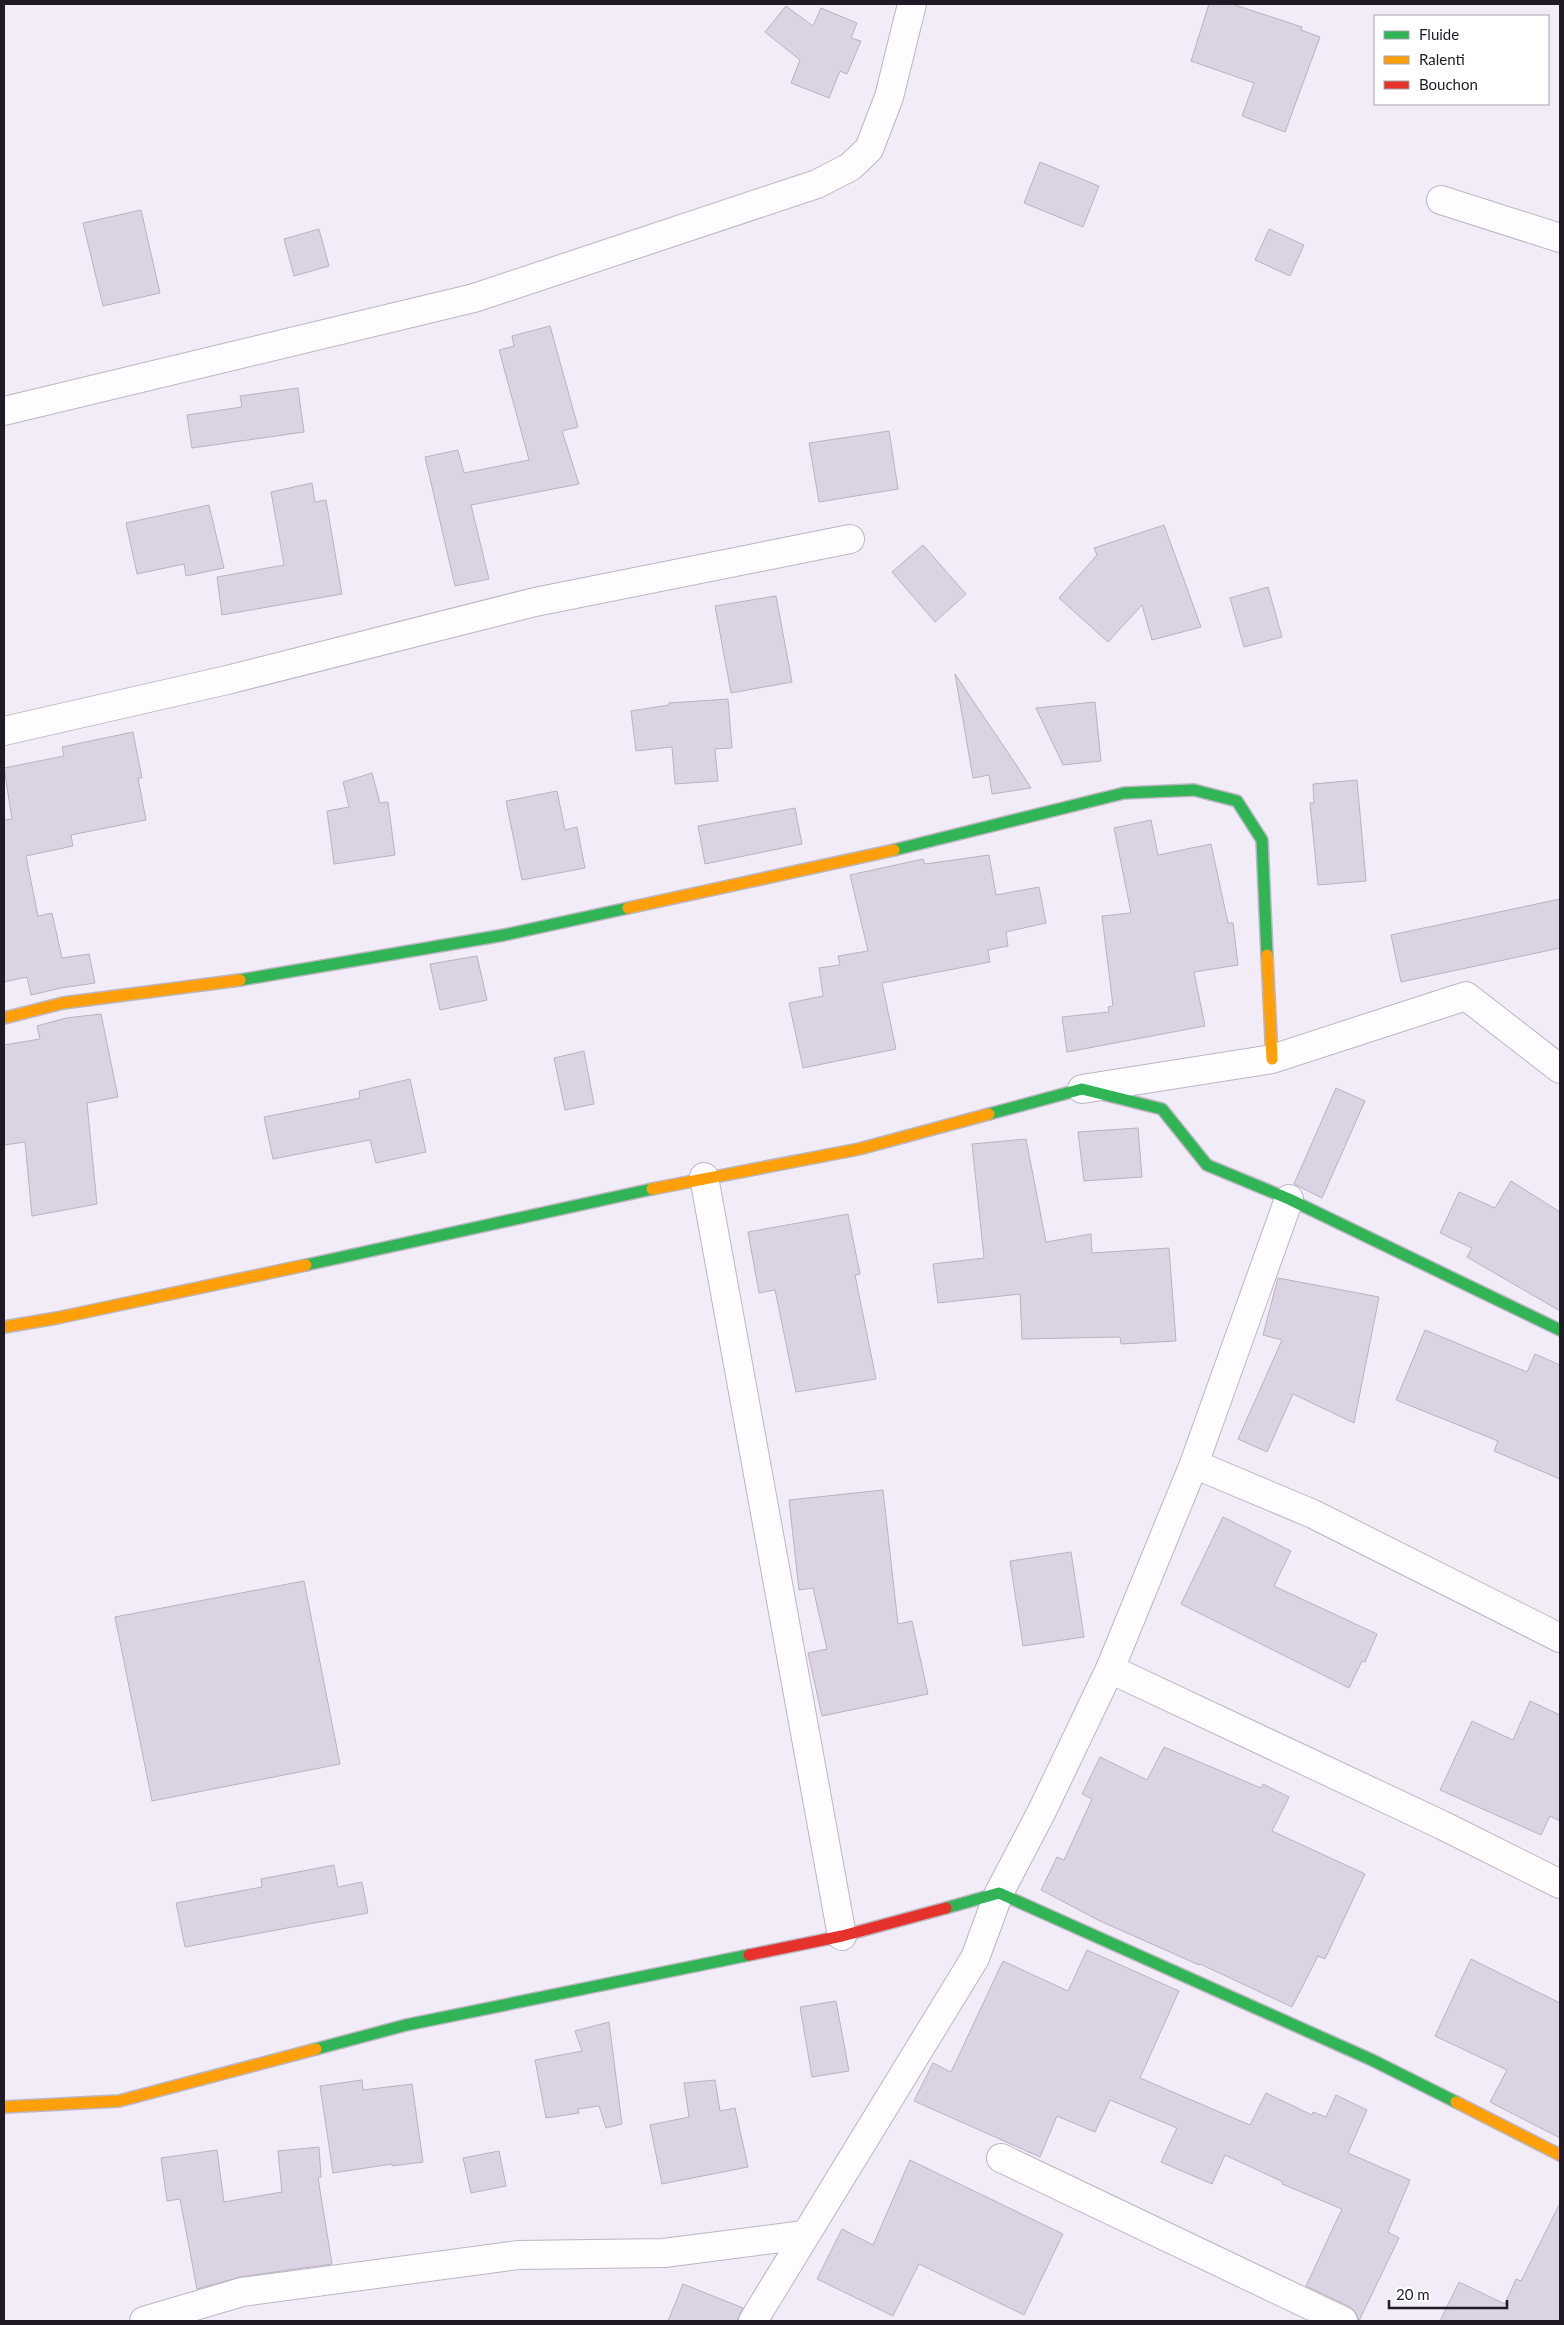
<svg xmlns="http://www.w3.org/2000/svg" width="1564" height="2325" font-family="Lato,sans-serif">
<rect width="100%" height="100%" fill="#f2ecf9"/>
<g fill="#dbd2e4" stroke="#b8b3be">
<path d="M 1209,4 L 1232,4 L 1302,27 L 1301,30 L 1320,37 L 1285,132 L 1242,116 L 1254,83 L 1191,61 Z"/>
<path d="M 786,6 L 813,26 L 821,8 L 857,23 L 851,38 L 861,41 L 847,74 L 840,71 L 829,98 L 791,83 L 800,60 L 765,32 Z"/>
<path d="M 1040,162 L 1099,186 L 1083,227 L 1024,203 Z"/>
<path d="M 141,210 L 160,293 L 103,306 L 83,223 Z"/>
<path d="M 319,229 L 329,266 L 294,276 L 284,239 Z"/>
<path d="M 1269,229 L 1304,245 L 1290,276 L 1255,260 Z"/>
<path d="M 550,326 L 578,427 L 562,431 L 579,484 L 471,505 L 489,579 L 455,586 L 425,457 L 458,450 L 464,473 L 529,460 L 499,350 L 514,346 L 512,336 Z"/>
<path d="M 298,388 L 304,432 L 192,448 L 187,415 L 242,407 L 240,396 Z"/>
<path d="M 889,431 L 898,489 L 819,502 L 809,443 Z"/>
<path d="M 312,483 L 315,502 L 326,500 L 342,594 L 222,615 L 217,577 L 284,565 L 271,492 Z"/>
<path d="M 209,505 L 224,568 L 186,576 L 184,564 L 137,574 L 126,523 Z"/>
<path d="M 1164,525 L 1201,627 L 1152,640 L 1142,605 L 1108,642 L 1059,598 L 1097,555 L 1094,548 Z"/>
<path d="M 923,545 L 966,594 L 935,622 L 892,572 Z"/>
<path d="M 1268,587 L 1282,637 L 1244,647 L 1230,598 Z"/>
<path d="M 776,596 L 792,682 L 731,693 L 715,606 Z"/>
<path d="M 955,674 L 1017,766 L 1031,788 L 992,794 L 989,775 L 973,778 Z"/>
<path d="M 728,699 L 732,748 L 715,749 L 718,781 L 675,784 L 672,747 L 636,751 L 631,711 L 669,705 L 669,703 Z"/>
<path d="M 1095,702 L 1101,761 L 1063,765 L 1036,708 Z"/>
<path d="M 133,732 L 142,778 L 138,778 L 146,820 L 71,835 L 73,846 L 26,856 L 38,916 L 52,913 L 62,958 L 89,954 L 95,983 L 61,988 L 31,995 L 27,977 L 4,982 L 4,820 L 12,819 L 4,768 L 64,756 L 62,747 Z"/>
<path d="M 372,773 L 380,803 L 388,802 L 395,855 L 334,864 L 327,811 L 349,807 L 343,782 Z"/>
<path d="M 1357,780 L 1366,881 L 1318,885 L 1310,803 L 1314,803 L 1313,784 Z"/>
<path d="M 557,791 L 565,830 L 577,827 L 585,868 L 522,880 L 506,801 Z"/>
<path d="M 795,808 L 802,844 L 705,864 L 698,826 Z"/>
<path d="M 1151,820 L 1158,855 L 1211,844 L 1228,923 L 1233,923 L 1238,965 L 1194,972 L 1205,1026 L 1067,1052 L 1062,1017 L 1109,1012 L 1108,1007 L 1113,1006 L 1102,916 L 1131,913 L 1114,828 Z"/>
<path d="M 989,855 L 996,895 L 1039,887 L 1046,923 L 1006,932 L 1008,946 L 988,950 L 990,962 L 882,983 L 896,1049 L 803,1068 L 789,1003 L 823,996 L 819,968 L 840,965 L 838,956 L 868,951 L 850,875 L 923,859 L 925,864 Z"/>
<path d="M 1560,899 L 1560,948 L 1401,982 L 1391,935 Z"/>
<path d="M 477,956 L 487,1000 L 440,1010 L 430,964 Z"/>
<path d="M 101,1014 L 118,1097 L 87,1103 L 97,1204 L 32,1216 L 25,1142 L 4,1145 L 4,1045 L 40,1039 L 37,1026 L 66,1018 Z"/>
<path d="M 584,1051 L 594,1104 L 565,1110 L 554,1058 Z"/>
<path d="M 410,1079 L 426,1152 L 376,1163 L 370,1140 L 273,1159 L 264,1117 L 360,1098 L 359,1091 Z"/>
<path d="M 1336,1088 L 1365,1101 L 1322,1198 L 1294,1184 Z"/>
<path d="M 1138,1128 L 1142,1177 L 1084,1181 L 1078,1132 Z"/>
<path d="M 1026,1139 L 1046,1242 L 1091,1234 L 1092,1253 L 1169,1248 L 1176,1341 L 1121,1344 L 1120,1337 L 1022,1339 L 1020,1294 L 938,1303 L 933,1264 L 984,1258 L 972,1144 Z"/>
<path d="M 1511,1181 L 1560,1212 L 1560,1311 L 1467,1257 L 1472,1248 L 1440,1233 L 1459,1192 L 1495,1208 Z"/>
<path d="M 848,1214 L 860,1274 L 855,1275 L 876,1379 L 796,1392 L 775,1290 L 759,1293 L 748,1232 Z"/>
<path d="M 1278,1278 L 1379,1297 L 1354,1423 L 1293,1394 L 1267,1452 L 1238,1439 L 1282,1340 L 1263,1335 Z"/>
<path d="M 1425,1330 L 1527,1372 L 1535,1354 L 1560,1365 L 1560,1479 L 1494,1451 L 1498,1441 L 1396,1400 Z"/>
<path d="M 883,1490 L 898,1624 L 912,1621 L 928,1694 L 822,1716 L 808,1653 L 827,1649 L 813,1588 L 799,1590 L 789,1500 Z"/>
<path d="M 1223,1517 L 1291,1551 L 1274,1586 L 1377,1634 L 1365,1662 L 1362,1661 L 1349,1688 L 1181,1604 Z"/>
<path d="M 1071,1552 L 1084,1637 L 1023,1646 L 1010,1561 Z"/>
<path d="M 304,1581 L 340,1764 L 152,1801 L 115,1617 Z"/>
<path d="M 1530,1701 L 1560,1715 L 1560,1821 L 1550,1816 L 1541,1835 L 1440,1790 L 1472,1721 L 1513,1740 Z"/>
<path d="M 1164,1747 L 1261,1788 L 1263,1784 L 1289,1797 L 1272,1831 L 1365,1874 L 1325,1959 L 1318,1956 L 1292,2007 L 1200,1964 L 1199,1965 L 1100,1921 L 1041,1890 L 1057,1857 L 1064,1860 L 1092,1799 L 1082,1794 L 1100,1757 L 1147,1780 Z"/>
<path d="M 334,1865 L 338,1887 L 362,1882 L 368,1913 L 185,1947 L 176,1903 L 262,1887 L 261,1879 Z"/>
<path d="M 1087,1950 L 1179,1991 L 1140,2078 L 1250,2125 L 1266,2093 L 1312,2115 L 1313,2112 L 1326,2117 L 1336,2095 L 1367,2110 L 1348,2153 L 1410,2180 L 1388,2232 L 1399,2238 L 1359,2321 L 1356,2313 L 1350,2307 L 1306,2286 L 1342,2209 L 1282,2184 L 1283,2182 L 1225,2155 L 1212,2184 L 1161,2162 L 1177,2128 L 1110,2100 L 1095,2132 L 1057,2116 L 1040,2157 L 914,2101 L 933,2063 L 951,2072 L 1003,1961 L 1068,1991 Z"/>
<path d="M 1471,1959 L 1560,2003 L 1560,2138 L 1490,2102 L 1507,2070 L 1435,2036 Z"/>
<path d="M 836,2001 L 849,2071 L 812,2077 L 800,2007 Z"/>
<path d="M 609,2022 L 622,2124 L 606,2128 L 599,2106 L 578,2109 L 579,2113 L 546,2118 L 535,2060 L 582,2051 L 575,2031 Z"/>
<path d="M 362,2080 L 363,2090 L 412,2084 L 423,2162 L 392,2166 L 392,2164 L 333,2173 L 320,2086 Z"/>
<path d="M 715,2080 L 720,2111 L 735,2108 L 748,2167 L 662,2184 L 650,2125 L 689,2117 L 684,2083 Z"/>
<path d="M 319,2147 L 321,2177 L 318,2178 L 332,2264 L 240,2277 L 197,2289 L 180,2199 L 167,2201 L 161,2158 L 217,2150 L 224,2202 L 282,2192 L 278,2151 Z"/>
<path d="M 499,2151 L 506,2186 L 471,2193 L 463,2158 Z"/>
<path d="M 910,2160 L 1063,2234 L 1024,2315 L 919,2264 L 893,2316 L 817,2279 L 842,2229 L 873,2245 Z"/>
<path d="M 1560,2203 L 1560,2321 L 1440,2321 L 1459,2282 L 1505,2304 L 1516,2279 L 1521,2281 Z"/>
<path d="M 683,2284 L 743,2308 L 737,2321 L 668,2321 Z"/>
</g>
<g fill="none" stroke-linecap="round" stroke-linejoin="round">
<defs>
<g id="street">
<path d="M 1441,200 L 1560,238"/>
<path d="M 4,411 L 474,298 L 817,184 L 850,167 L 869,149 L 889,97 L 912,4"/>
<path d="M 4,731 L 227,680 L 535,602 L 850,539"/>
<path d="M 1082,1089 L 1272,1059 L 1466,996 L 1560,1069"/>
<path d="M 704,1177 L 842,1936"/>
<path d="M 1194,1464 L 1313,1514 L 1560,1638"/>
<path d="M 1110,1669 L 1442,1825 L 1560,1884"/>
<path d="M 1001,2158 L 1343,2321"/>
<path d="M 144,2321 L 242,2292 L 518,2255 L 664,2253 L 804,2235"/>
<path d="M 753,2321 L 975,1958 L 999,1893 L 1041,1813 L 1110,1669 L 1194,1464 L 1289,1199"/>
</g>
<g id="fast">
<path d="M 894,850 L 1124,793 L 1194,790 L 1237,801 L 1262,840 L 1267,955"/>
<path d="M 240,980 L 504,935 L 628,908"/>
<path d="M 989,1114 L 1082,1089 L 1162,1109 L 1207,1165 L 1289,1199 L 1560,1330"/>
<path d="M 306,1265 L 652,1189"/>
<path d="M 946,1908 L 999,1893 L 1372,2060 L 1456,2102"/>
<path d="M 316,2049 L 406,2025 L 749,1955"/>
</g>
<g id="slow">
<path d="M 628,908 L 894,850"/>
<path d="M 1267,955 L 1272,1059"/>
<path d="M 4,1018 L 63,1003 L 240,980"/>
<path d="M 652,1189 L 859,1149 L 989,1114"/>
<path d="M 4,1327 L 57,1318 L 306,1265"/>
<path d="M 1456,2102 L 1560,2155"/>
<path d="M 4,2107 L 119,2101 L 316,2049"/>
</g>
<path id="jam" d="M 749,1955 L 842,1936 L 946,1908"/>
</defs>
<use href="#street" stroke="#bcb6c1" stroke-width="30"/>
<use href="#fast" stroke="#bcb6c1" stroke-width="14"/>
<use href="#slow" stroke="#bcb6c1" stroke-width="14"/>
<use href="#jam" stroke="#bcb6c1" stroke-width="14"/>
<use href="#street" stroke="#fdfcfe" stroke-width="28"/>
<use href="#fast" stroke="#30b455" stroke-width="11"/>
<use href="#slow" stroke="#ff9f0a" stroke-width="11"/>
<use href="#jam" stroke="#e5322d" stroke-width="11"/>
</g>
<rect width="1564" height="2325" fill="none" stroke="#1f1a25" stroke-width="10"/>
<rect x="1374" y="15" width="175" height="90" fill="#ffffff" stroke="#a5a3a8"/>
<rect x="1384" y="31" width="25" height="8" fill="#30b455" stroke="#a5a3a8"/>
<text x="1419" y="40" font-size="15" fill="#1f1a25">Fluide</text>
<rect x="1384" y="56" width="25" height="8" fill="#ff9f0a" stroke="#a5a3a8"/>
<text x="1419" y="65" font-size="15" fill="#1f1a25">Ralenti</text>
<rect x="1384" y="81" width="25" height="8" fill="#e5322d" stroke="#a5a3a8"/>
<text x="1419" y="90" font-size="15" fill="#1f1a25">Bouchon</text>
<path d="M1389 2300v8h118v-8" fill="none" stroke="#1f1a25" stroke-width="2.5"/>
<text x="1396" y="2300" font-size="15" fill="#1f1a25" stroke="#ffffff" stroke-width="4" paint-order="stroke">20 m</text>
</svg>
